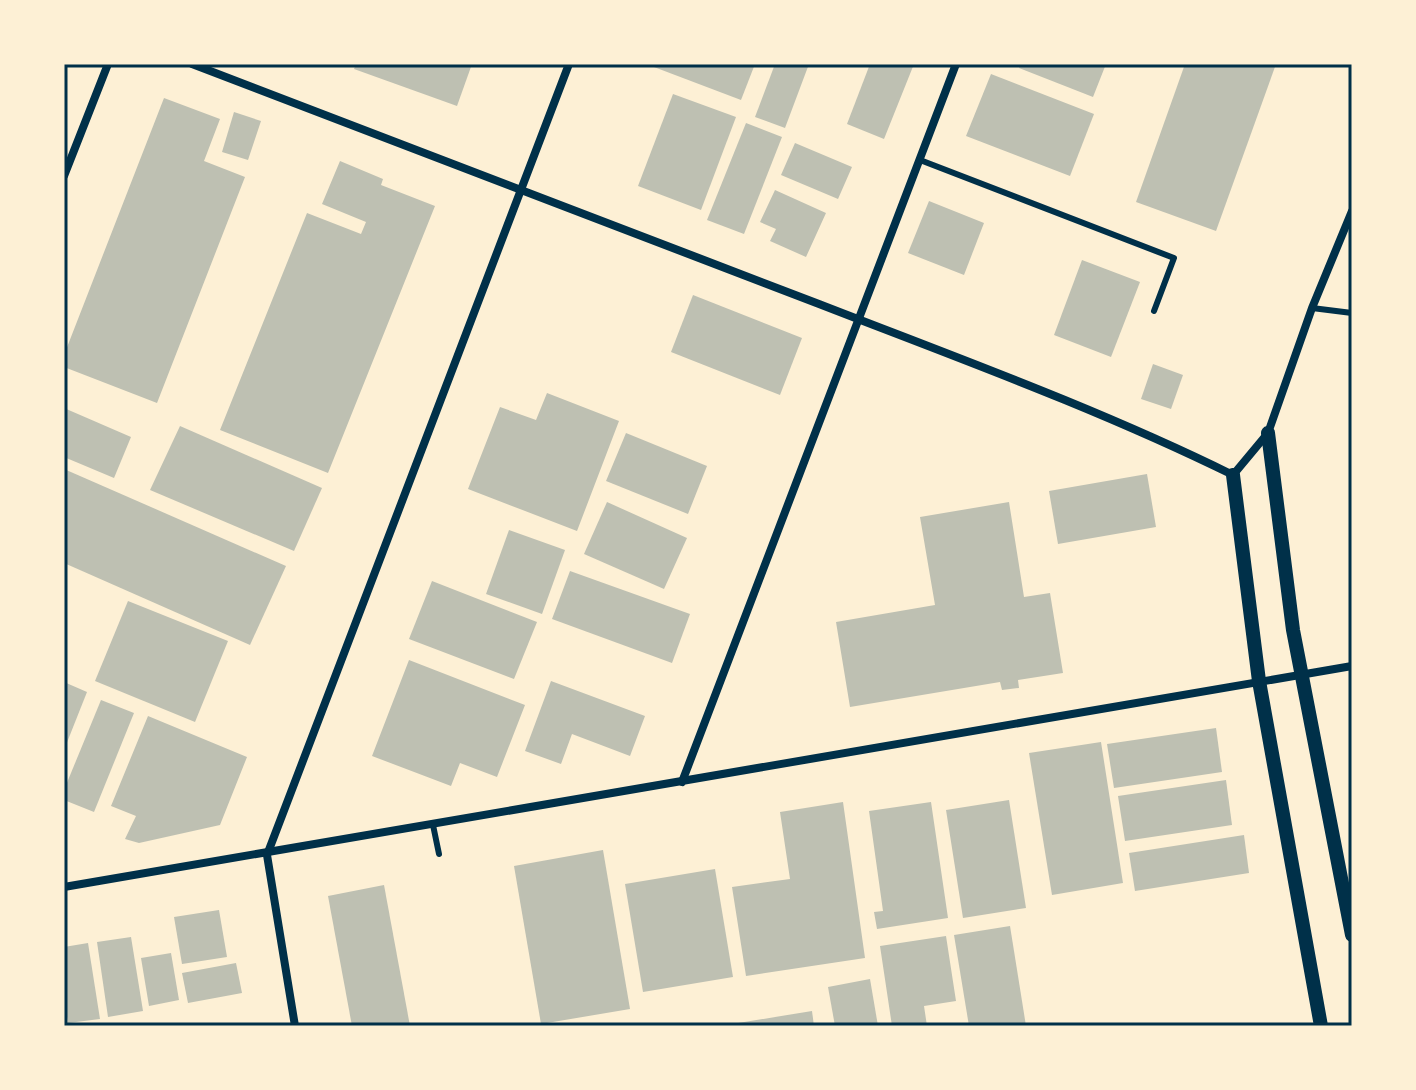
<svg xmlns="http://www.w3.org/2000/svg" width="1416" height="1090" font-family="'Source Serif 4',serif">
<rect width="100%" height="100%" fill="#fdf0d5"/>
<g fill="#bec0b2">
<path d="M 356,64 L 472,64 L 457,106 L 354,69 Z"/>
<path d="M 646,64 L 755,64 L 741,100 Z"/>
<path d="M 775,64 L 809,64 L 785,128 L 755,117 Z"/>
<path d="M 870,64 L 914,64 L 884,139 L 847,124 Z"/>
<path d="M 1021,64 L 1106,64 L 1093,97 L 1019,68 Z"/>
<path d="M 1185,64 L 1276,64 L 1216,231 L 1136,202 Z"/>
<path d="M 991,74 L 1094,114 L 1070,176 L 966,136 Z"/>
<path d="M 673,94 L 736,117 L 701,210 L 638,186 Z"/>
<path d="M 164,98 L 220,119 L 204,161 L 245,177 L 157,403 L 64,367 L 64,355 Z"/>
<path d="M 234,112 L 261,121 L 248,160 L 222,152 Z"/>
<path d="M 746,123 L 782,137 L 744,234 L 707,220 Z"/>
<path d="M 795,143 L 852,167 L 838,199 L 781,175 Z"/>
<path d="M 340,161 L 383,179 L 381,185 L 435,206 L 328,473 L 220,430 L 307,213 L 361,234 L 366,222 L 322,204 Z"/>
<path d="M 775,190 L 826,213 L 806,257 L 770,241 L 776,229 L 760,222 Z"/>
<path d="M 929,201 L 984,223 L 964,275 L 908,253 Z"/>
<path d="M 1082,260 L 1140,282 L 1111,357 L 1054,335 Z"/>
<path d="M 693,295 L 802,338 L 780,395 L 671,352 Z"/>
<path d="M 1153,364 L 1183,375 L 1171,409 L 1141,399 Z"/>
<path d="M 547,393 L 619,421 L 577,531 L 468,489 L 500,407 L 536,420 Z"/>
<path d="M 64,408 L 131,437 L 114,478 L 64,457 Z"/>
<path d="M 180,426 L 322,488 L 294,551 L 150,490 Z"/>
<path d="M 626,433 L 707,466 L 688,514 L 606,481 Z"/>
<path d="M 64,469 L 286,566 L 250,645 L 64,563 Z"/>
<path d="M 1147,474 L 1156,527 L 1058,544 L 1049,491 Z"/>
<path d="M 607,502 L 687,538 L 664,589 L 584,554 Z"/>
<path d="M 1009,502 L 1024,597 L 1050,593 L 1063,673 L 1018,680 L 1019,688 L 1002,690 L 1000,682 L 850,707 L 836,622 L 935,605 L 920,517 Z"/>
<path d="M 509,530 L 565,550 L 542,614 L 486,594 Z"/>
<path d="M 570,571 L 690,614 L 672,663 L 552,619 Z"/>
<path d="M 432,581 L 537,622 L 514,679 L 409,639 Z"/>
<path d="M 128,601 L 228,641 L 195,722 L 95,681 Z"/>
<path d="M 409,660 L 525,705 L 497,777 L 460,763 L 451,786 L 372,756 Z"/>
<path d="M 551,681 L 645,716 L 630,756 L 572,734 L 561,764 L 525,751 Z"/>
<path d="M 64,682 L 87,692 L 64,750 Z"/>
<path d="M 101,700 L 134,713 L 94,812 L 64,800 L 64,790 Z"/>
<path d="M 148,716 L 247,757 L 220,825 L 139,843 L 125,839 L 136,816 L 111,806 Z"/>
<path d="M 1216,728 L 1222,772 L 1114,788 L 1107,744 Z"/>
<path d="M 1101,742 L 1123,883 L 1052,895 L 1029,753 Z"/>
<path d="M 1226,780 L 1232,825 L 1125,841 L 1118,796 Z"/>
<path d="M 1009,800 L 1026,908 L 963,918 L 946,810 Z"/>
<path d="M 843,802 L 865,958 L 746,976 L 732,887 L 790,879 L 780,812 Z"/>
<path d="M 931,802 L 948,918 L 877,929 L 874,912 L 883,911 L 869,811 Z"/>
<path d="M 1244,835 L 1249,873 L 1135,891 L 1129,853 Z"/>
<path d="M 603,850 L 630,1009 L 541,1024 L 514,866 Z"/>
<path d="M 715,869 L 733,977 L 643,992 L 625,884 Z"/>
<path d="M 384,885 L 410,1026 L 352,1026 L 328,896 Z"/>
<path d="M 219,910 L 227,957 L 182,964 L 174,917 Z"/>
<path d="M 1010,926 L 1026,1026 L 969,1026 L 954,935 Z"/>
<path d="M 946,936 L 956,1001 L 924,1006 L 927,1026 L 892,1026 L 880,946 Z"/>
<path d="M 131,937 L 143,1011 L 108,1017 L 97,942 Z"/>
<path d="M 88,943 L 100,1019 L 68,1023 L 64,997 L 64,947 Z"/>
<path d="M 171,953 L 179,1000 L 149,1006 L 141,958 Z"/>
<path d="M 236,963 L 242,993 L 188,1003 L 182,973 Z"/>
<path d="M 870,979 L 878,1026 L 835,1026 L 828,987 Z"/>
<path d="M 812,1011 L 814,1026 L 732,1026 L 732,1024 Z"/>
</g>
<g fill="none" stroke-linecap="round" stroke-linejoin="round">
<g stroke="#003049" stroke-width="6">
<path d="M 920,160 L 1174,258 L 1154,311"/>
<path d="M 1312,308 L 1352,313"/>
<path d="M 433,825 L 439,854"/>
</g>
<g stroke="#003049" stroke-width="8">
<path d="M 192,64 C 401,143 610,223 819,304 C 958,358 1099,409 1233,475 L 1268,433 L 1312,308 L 1352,211"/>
<path d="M 64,176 L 108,64"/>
<path d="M 682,782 L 956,64"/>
<path d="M 64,887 L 1352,666"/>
<path d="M 295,1026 L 267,855 L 569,64"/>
</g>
<g stroke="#003049" stroke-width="14">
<path d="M 1268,433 L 1293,630 L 1352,935"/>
<path d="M 1233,475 L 1259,681 L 1321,1026"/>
</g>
</g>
<rect width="1416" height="1090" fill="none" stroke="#fdf0d5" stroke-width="132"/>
<rect x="66" y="66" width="1284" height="958" fill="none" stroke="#003049" stroke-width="3"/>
</svg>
